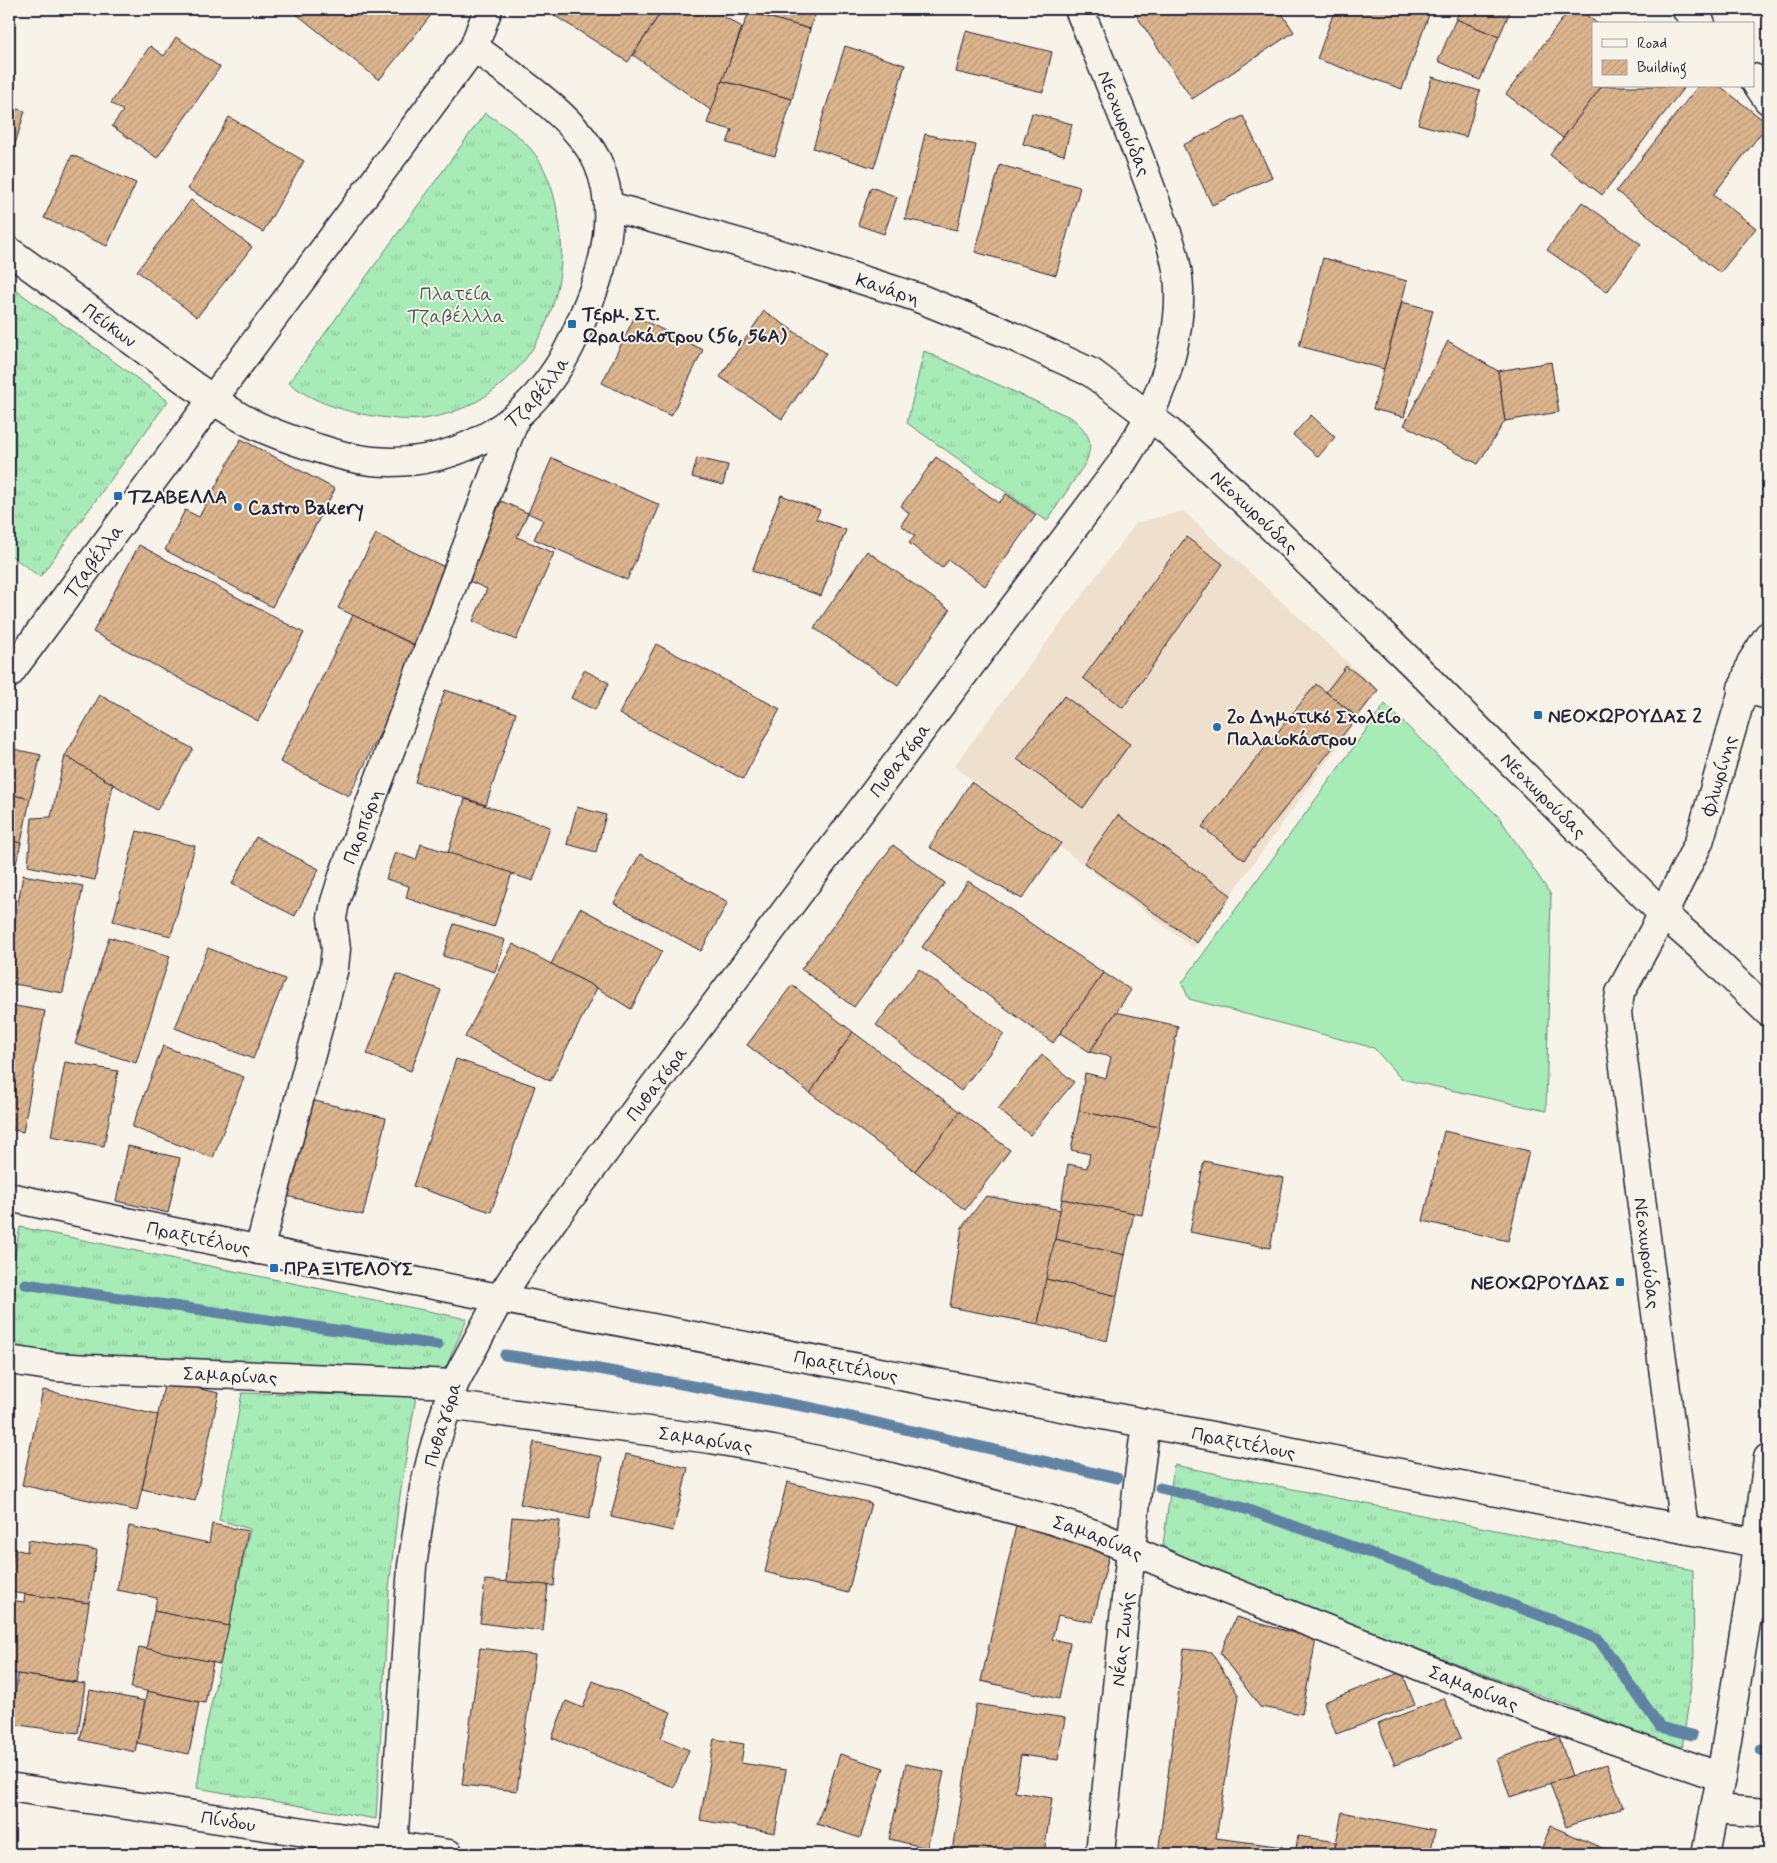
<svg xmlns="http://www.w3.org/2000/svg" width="1777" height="1863" font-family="Mynerve,sans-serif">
<defs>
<pattern id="grass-tufts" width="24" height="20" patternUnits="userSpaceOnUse" patternTransform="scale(1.25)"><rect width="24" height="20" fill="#a7ebb6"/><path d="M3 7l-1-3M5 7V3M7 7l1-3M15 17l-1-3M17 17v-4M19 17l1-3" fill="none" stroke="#8fc99d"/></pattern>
<pattern id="building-hatch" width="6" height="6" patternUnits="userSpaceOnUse" patternTransform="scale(1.25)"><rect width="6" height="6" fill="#dcb58d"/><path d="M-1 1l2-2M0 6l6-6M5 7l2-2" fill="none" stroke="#bc9b7b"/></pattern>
</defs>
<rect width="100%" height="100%" fill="#f7f3e8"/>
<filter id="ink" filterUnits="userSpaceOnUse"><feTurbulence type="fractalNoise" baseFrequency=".02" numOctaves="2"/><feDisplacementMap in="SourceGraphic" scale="10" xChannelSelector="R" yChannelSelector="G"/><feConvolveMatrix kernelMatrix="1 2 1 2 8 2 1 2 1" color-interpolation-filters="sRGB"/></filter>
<g filter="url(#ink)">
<path fill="#efe0cd" d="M 1183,511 L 1378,690 L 1193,948 L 954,766 L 1136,523 Z"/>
<g fill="url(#grass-tufts)" stroke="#648678">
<path d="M 485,113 C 501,123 518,134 530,148 C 545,165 553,188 557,210 C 578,303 522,407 422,419 C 405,421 389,418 373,416 C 342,411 313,402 289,383 Z"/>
<path d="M 9,285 L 168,401 L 40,577 L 9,554 Z"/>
<path d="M 924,351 L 1072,418 C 1089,433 1094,441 1086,462 L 1047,521 L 907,423 Z"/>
<path d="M 20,1227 L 467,1319 L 445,1369 L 72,1355 L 9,1350 L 9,1287 Z"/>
<path d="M 242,1393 L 416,1396 L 398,1508 L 389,1588 L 376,1819 L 197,1788 L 205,1732 L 250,1529 L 219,1520 Z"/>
<path d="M 1174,1465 L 1693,1570 L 1694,1665 L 1682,1749 L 1162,1552 Z"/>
</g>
<path fill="#a7ebb6" stroke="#648678" d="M 1385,704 L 1499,817 L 1551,895 L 1546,1111 L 1401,1079 L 1374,1048 L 1189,999 L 1182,983 Z"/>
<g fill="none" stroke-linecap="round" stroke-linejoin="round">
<g stroke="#6183a4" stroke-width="11">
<path d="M 25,1284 L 438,1345"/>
<path d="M 505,1355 L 588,1367 L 813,1408 L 1117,1478"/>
<path d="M 1160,1488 L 1237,1506 L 1410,1567 L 1558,1622 L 1599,1640 L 1660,1727 L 1692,1735"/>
<path d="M 1761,1750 L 1768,1752"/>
</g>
</g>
<g fill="url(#building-hatch)" stroke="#22223b">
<path d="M 296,9 L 436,9 L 379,80 L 294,12 Z"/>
<path d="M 544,9 L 663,9 L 628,62 Z"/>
<path d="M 663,9 L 711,9 L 742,27 L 712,111 L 633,55 Z"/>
<path d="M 750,9 L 817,9 L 810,29 L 749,12 Z"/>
<path d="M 1132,9 L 1279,9 L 1294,32 L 1192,99 Z"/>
<path d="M 1335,9 L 1431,9 L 1402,89 L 1317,59 Z"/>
<path d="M 1460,9 L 1511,9 L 1499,37 L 1456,19 Z"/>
<path d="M 1570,9 L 1578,9 L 1598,24 L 1593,24 L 1593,86 L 1602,86 L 1563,138 L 1506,94 Z"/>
<path d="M 749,12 L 810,29 L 792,99 L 722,81 Z"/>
<path d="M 1456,19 L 1499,37 L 1480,80 L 1438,61 Z"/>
<path d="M 966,31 L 1052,52 L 1043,92 L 956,72 Z"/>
<path d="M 176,37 L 220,67 L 157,158 L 112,126 L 123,111 L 111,103 L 150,46 L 164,56 Z"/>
<path d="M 845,46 L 905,65 L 874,168 L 813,148 Z"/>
<path d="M 1432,77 L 1480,91 L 1466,137 L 1418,124 Z"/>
<path d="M 722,81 L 792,99 L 775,156 L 727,143 L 732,130 L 707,123 Z"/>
<path d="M 1602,86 L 1685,86 L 1602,195 L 1550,155 Z"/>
<path d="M 1698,86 L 1720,86 L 1768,124 L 1713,195 L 1756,228 L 1720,273 L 1616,191 Z"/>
<path d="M 9,107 L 25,111 L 9,164 Z"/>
<path d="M 1032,113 L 1072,124 L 1064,155 L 1023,144 Z"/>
<path d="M 1243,116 L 1272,177 L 1212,205 L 1183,145 Z"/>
<path d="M 229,117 L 304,161 L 263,232 L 188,189 Z"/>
<path d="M 925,134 L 976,145 L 957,230 L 905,219 Z"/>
<path d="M 72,155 L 136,183 L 107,246 L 44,218 Z"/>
<path d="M 1000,165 L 1080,187 L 1056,275 L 975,252 Z"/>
<path d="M 871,187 L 897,197 L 884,234 L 858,225 Z"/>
<path d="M 191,200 L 252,247 L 197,317 L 137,271 Z"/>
<path d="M 1582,202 L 1641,244 L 1607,292 L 1547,250 Z"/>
<path d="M 1323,258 L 1407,281 L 1384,369 L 1299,346 Z"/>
<path d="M 1402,302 L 1433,310 L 1404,417 L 1373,409 Z"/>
<path d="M 764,311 L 826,353 L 782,419 L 720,377 Z"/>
<path d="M 635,316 L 703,350 L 671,416 L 602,383 Z"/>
<path d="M 1448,341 L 1498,371 L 1505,421 L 1478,464 L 1404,425 Z"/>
<path d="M 1551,362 L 1559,412 L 1505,421 L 1498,371 Z"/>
<path d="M 1311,415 L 1335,437 L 1318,457 L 1293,435 Z"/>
<path d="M 241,439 L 335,489 L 272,607 L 165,550 L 185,510 L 199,517 Z"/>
<path d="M 936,457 L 999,503 L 1006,494 L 1036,515 L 985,586 L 949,560 L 942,568 L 909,543 L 915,536 L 901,525 L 909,513 L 901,506 Z"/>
<path d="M 552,458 L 660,505 L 627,580 L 534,539 L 543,520 L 528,513 Z"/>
<path d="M 697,458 L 728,465 L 723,485 L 692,477 Z"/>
<path d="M 781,495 L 820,510 L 816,519 L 846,530 L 821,596 L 752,571 Z"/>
<path d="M 501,501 L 528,513 L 517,537 L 554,553 L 516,640 L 473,621 L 487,589 L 467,580 Z"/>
<path d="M 376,534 L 451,570 L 415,645 L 338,608 Z"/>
<path d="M 1186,537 L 1223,564 L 1123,708 L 1083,678 Z"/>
<path d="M 139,545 L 304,633 L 258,721 L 93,632 Z"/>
<path d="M 867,551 L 950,610 L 898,685 L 814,628 Z"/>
<path d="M 353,615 L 422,649 L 349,796 L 280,762 Z"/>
<path d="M 656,644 L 780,709 L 743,779 L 619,714 Z"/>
<path d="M 1346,666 L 1378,690 L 1357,717 L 1326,692 Z"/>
<path d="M 584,670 L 609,683 L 595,710 L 571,698 Z"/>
<path d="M 1316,684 L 1357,717 L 1244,860 L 1202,827 Z"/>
<path d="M 445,690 L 516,713 L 486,805 L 415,782 Z"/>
<path d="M 100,695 L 193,749 L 157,810 L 65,756 Z"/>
<path d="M 1064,696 L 1130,744 L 1083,808 L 1017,759 Z"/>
<path d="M 9,748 L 41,755 L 30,799 L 9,794 Z"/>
<path d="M 65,756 L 113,784 L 95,880 L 28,866 L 32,818 L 51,817 Z"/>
<path d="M 971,782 L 1061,843 L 1022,899 L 929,847 Z"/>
<path d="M 9,794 L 30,799 L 21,843 L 9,840 Z"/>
<path d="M 465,799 L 550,827 L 533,881 L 448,853 Z"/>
<path d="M 577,807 L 606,815 L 596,852 L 567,844 Z"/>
<path d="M 1118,815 L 1231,895 L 1197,943 L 1084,863 Z"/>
<path d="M 137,831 L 195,846 L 171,936 L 113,921 Z"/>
<path d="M 256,837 L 319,869 L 295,916 L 232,884 Z"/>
<path d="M 9,840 L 21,843 L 9,893 Z"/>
<path d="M 421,844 L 512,873 L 494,927 L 406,898 L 409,886 L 386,879 L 395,852 L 416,860 Z"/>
<path d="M 893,845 L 945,883 L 854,1007 L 801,969 Z"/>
<path d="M 640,854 L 728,902 L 701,951 L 614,903 Z"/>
<path d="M 23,875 L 83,886 L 63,993 L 9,983 L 9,954 Z"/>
<path d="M 968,881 L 1104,973 L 1053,1043 L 922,947 Z"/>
<path d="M 580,908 L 662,951 L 631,1009 L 597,988 L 551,964 Z"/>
<path d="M 454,924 L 505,940 L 495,972 L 443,956 Z"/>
<path d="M 109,937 L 170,956 L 136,1063 L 75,1044 Z"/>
<path d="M 513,944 L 597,988 L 550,1081 L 465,1037 Z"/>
<path d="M 208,948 L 285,979 L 253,1059 L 175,1028 Z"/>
<path d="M 919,969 L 1004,1034 L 961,1091 L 876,1025 Z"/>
<path d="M 1104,973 L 1131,990 L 1090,1052 L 1060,1033 Z"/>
<path d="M 397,974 L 441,990 L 411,1071 L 367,1054 Z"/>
<path d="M 792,985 L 853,1032 L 810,1093 L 747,1045 Z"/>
<path d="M 9,1005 L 45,1011 L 23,1132 L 9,1129 Z"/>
<path d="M 1116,1012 L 1178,1026 L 1159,1127 L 1079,1111 L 1085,1073 L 1106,1078 L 1111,1057 L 1090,1052 Z"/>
<path d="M 853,1032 L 960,1112 L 915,1171 L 810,1093 Z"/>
<path d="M 163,1046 L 244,1077 L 213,1158 L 132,1127 Z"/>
<path d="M 1042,1055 L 1074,1082 L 1030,1135 L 998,1109 Z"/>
<path d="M 456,1059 L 535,1086 L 491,1212 L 413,1186 Z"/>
<path d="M 65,1062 L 118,1071 L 104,1146 L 51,1136 Z"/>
<path d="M 311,1100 L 386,1118 L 363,1215 L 287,1196 Z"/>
<path d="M 1079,1111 L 1159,1127 L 1142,1215 L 1062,1199 L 1068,1164 L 1087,1168 L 1090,1154 L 1071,1150 Z"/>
<path d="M 960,1112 L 1010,1150 L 965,1210 L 915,1171 Z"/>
<path d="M 1444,1131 L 1529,1151 L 1508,1241 L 1423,1221 Z"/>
<path d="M 128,1146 L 180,1158 L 168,1213 L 116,1201 Z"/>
<path d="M 1204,1161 L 1284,1178 L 1270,1248 L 1190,1232 Z"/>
<path d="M 986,1196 L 1061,1210 L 1038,1324 L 950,1307 L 962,1227 Z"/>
<path d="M 1062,1199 L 1134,1213 L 1125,1255 L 1055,1239 Z"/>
<path d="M 1055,1239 L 1125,1255 L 1117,1296 L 1046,1279 Z"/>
<path d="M 1046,1279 L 1117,1296 L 1107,1341 L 1038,1324 Z"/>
<path d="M 165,1381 L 219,1393 L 195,1501 L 142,1489 Z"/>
<path d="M 43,1390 L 158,1415 L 137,1511 L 22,1485 Z"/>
<path d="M 534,1442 L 602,1457 L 589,1519 L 520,1504 Z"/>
<path d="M 626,1454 L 688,1468 L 673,1531 L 611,1517 Z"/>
<path d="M 787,1482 L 871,1503 L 848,1593 L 765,1572 Z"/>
<path d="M 512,1517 L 560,1521 L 554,1586 L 506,1582 Z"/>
<path d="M 212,1524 L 248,1531 L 229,1626 L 154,1611 L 157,1598 L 117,1590 L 129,1526 L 209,1543 Z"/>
<path d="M 1016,1526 L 1111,1547 L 1093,1622 L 1058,1615 L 1052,1639 L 1070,1643 L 1059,1699 L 981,1681 Z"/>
<path d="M 28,1540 L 97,1550 L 89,1603 L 9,1592 L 14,1549 L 27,1552 Z"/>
<path d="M 485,1580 L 548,1585 L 543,1631 L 480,1623 Z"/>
<path d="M 25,1594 L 89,1603 L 77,1682 L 9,1673 L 9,1600 L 24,1602 Z"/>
<path d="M 154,1611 L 229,1626 L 220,1664 L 146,1649 Z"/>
<path d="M 1236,1617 L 1316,1639 L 1302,1714 L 1260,1707 L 1220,1653 Z"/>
<path d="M 139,1647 L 213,1662 L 205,1703 L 131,1688 Z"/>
<path d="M 480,1648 L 535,1655 L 517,1791 L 462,1785 Z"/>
<path d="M 1184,1649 L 1211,1652 L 1239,1696 L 1216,1838 L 1284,1847 L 1283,1854 L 1158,1854 Z"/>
<path d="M 1402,1672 L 1415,1705 L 1336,1734 L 1324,1702 Z"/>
<path d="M 18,1674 L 85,1684 L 78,1733 L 11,1724 Z"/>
<path d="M 593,1681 L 671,1712 L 661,1738 L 689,1750 L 674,1787 L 552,1738 L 566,1701 L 583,1708 Z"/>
<path d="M 90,1690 L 145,1701 L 135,1752 L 80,1740 Z"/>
<path d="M 147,1691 L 199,1702 L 189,1754 L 137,1743 Z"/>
<path d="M 1444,1698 L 1461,1738 L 1395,1765 L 1378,1724 Z"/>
<path d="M 976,1704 L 1065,1718 L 1058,1760 L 1021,1755 L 1015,1792 L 1052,1798 L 1044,1854 L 975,1854 L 953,1851 Z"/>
<path d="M 1559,1737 L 1572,1776 L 1510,1797 L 1497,1759 Z"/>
<path d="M 714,1739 L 744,1744 L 741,1763 L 786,1770 L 775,1833 L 700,1820 Z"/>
<path d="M 840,1754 L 884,1768 L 860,1838 L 817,1824 Z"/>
<path d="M 906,1764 L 944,1772 L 927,1848 L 889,1839 Z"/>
<path d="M 1607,1764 L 1623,1807 L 1566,1827 L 1550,1783 Z"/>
<path d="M 1342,1812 L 1435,1831 L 1430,1854 L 1334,1854 Z"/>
<path d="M 1551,1826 L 1616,1854 L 1539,1854 Z"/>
<path d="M 1298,1836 L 1336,1842 L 1334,1854 L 1295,1854 Z"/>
</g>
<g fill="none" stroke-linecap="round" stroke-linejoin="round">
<defs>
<g id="street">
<path d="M 1686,9 L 1701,24"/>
<path d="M 1753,78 L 1768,100"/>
<path id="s1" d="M 9,251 C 52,282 95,314 138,345 C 172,370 205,396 240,417 C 264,431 291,440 317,448 C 335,454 353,459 372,461 C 448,468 516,432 557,369 C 572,346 582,319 592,294 C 608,253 616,204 598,163 C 577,117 513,77 474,47"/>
<path id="s2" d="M 9,674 L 474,47 L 488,9"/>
<path d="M 1742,688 L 1768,695"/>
<path id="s3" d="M 9,1197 C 313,1263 620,1322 926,1381 C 1179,1429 1431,1479 1684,1529 L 1617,1013 L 1620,993 L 1663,914"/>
<path id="s4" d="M 259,1250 L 334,968 L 336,949 L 332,918 L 335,902 L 344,873 L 516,416"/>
<path id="s5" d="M 9,1360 L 56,1367 L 89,1369 L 454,1384"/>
<path id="s6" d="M 447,1405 L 711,1439 L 773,1450 L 875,1473 L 1049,1519 L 1097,1535 L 1197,1578 L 1551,1718 L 1721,1777"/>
<path d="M 1751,1591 L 1768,1611"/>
<path id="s7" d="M 9,1787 L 449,1854"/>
<path d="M 1715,1809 L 1768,1813"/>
<path id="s8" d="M 393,1846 L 412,1566 L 424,1488 L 433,1452 L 454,1384 L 500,1298 L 520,1267 L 554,1219 L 1120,466 C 1155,414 1181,351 1179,288 C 1178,257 1165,228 1155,200 C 1132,135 1105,72 1079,9"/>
<path id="s9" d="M 1100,1854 L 1137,1491 L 1146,1423"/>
</g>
<g id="secondary">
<path id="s10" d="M 609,206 L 793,258 L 916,297 L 1003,332 L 1092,373 L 1167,430 L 1254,510 L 1411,662 L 1663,914 L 1701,947 L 1768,1012"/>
<path id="s11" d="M 1663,914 L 1699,842 L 1751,663 L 1768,636"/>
<path d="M 1684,1529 L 1756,1543"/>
<path d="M 1706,1854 L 1721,1777 L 1751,1591 L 1768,1458"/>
</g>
</defs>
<use href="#street" stroke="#22223b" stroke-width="31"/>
<use href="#secondary" stroke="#22223b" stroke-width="31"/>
<use href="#street" stroke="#f7f3e8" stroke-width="28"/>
<use href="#secondary" stroke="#f7f3e8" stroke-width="28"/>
</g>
</g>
<g fill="#1f6fb2" stroke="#f7f3e8" stroke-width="2">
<rect x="567" y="319" width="10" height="10" rx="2.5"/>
<rect x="113" y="491" width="10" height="10" rx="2.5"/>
<circle cx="238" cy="507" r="5"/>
<rect x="1533" y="710" width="10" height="10" rx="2.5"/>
<circle cx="1217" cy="727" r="5"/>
<rect x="269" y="1263" width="10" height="10" rx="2.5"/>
<rect x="1615" y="1277" width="10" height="10" rx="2.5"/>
</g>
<g text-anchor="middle" stroke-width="4" stroke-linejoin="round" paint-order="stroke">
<g font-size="19" fill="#22223b" stroke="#f7f3e8">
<text transform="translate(1125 123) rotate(68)" y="7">Νεοχωρούδας</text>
<text dy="7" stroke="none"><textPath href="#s10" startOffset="291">Κανάρη</textPath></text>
<text dy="7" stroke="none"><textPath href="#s1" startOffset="125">Πεύκων</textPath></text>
<text dy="7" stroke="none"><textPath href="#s1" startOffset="611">Τζαβέλλα</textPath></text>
<text dy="7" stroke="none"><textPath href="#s10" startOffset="726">Νεοχωρούδας</textPath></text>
<text dy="7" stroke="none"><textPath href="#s2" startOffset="141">Τζαβέλλα</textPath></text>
<text dy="7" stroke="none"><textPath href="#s8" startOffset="1236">Πυθαγόρα</textPath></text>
<text dy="7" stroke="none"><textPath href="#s11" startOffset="150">Φλωρίνης</textPath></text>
<text dy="7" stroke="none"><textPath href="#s10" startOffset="1131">Νεοχωρούδας</textPath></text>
<text dy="7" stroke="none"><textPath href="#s4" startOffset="439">Παρπόρη</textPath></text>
<text dy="7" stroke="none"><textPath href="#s8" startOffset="831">Πυθαγόρα</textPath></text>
<text dy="7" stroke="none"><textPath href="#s3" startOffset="194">Πραξιτέλους</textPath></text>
<text transform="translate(1648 1253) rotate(83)" y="7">Νεοχωρούδας</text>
<text dy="7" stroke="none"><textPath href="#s3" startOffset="854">Πραξιτέλους</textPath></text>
<text dy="7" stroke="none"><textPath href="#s5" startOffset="222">Σαμαρίνας</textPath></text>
<text dy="7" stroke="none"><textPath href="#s8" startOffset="426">Πυθαγόρα</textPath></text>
<text dy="7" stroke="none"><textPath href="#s6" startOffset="261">Σαμαρίνας</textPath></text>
<text dy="7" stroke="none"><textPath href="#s3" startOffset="1259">Πραξιτέλους</textPath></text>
<text dy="7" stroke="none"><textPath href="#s6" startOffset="666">Σαμαρίνας</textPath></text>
<text dy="7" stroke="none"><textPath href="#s9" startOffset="216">Νέας Ζωής</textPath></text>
<text dy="7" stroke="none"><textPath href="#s6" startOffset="1071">Σαμαρίνας</textPath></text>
<text dy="7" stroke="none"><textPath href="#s7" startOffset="222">Πίνδου</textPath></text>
</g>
<g font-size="19" fill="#43545a" stroke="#f7f3e8">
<text x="456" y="300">Πλατεία<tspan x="456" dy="22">Τζαβέλλλα</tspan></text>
</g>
<g font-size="19" font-weight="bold" fill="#22223b" stroke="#f7f3e8" text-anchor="start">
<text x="582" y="320">Τερμ. Στ.<tspan x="582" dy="22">Ωραιοκάστρου (56, 56Α)</tspan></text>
<text x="128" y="503">ΤΖΑΒΕΛΛΑ</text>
<text x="248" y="514">Castro Bakery</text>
<text x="1548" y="722">ΝΕΟΧΩΡΟΥΔΑΣ 2</text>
<text x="1227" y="723">2ο Δημοτικό Σχολείο<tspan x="1227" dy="22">Παλαιοκάστρου</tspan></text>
<text x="284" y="1275">ΠΡΑΞΙΤΕΛΟΥΣ</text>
<text x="1610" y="1289" text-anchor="end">ΝΕΟΧΩΡΟΥΔΑΣ</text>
</g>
</g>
<rect width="1777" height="1863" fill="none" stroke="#f7f3e8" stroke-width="30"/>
<rect x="15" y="15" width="1747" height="1833" fill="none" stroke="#22223b" stroke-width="2" filter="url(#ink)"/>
<rect x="1592" y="22" width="162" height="65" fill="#f7f3e8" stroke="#a29fa3"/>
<rect x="1602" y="39" width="25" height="8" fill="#f7f3e8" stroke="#a29fa3"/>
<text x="1637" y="48" font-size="15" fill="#22223b">Road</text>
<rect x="1602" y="60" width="25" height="15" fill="url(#building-hatch)" stroke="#a29fa3"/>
<text x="1637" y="72" font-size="15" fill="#22223b">Building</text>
</svg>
